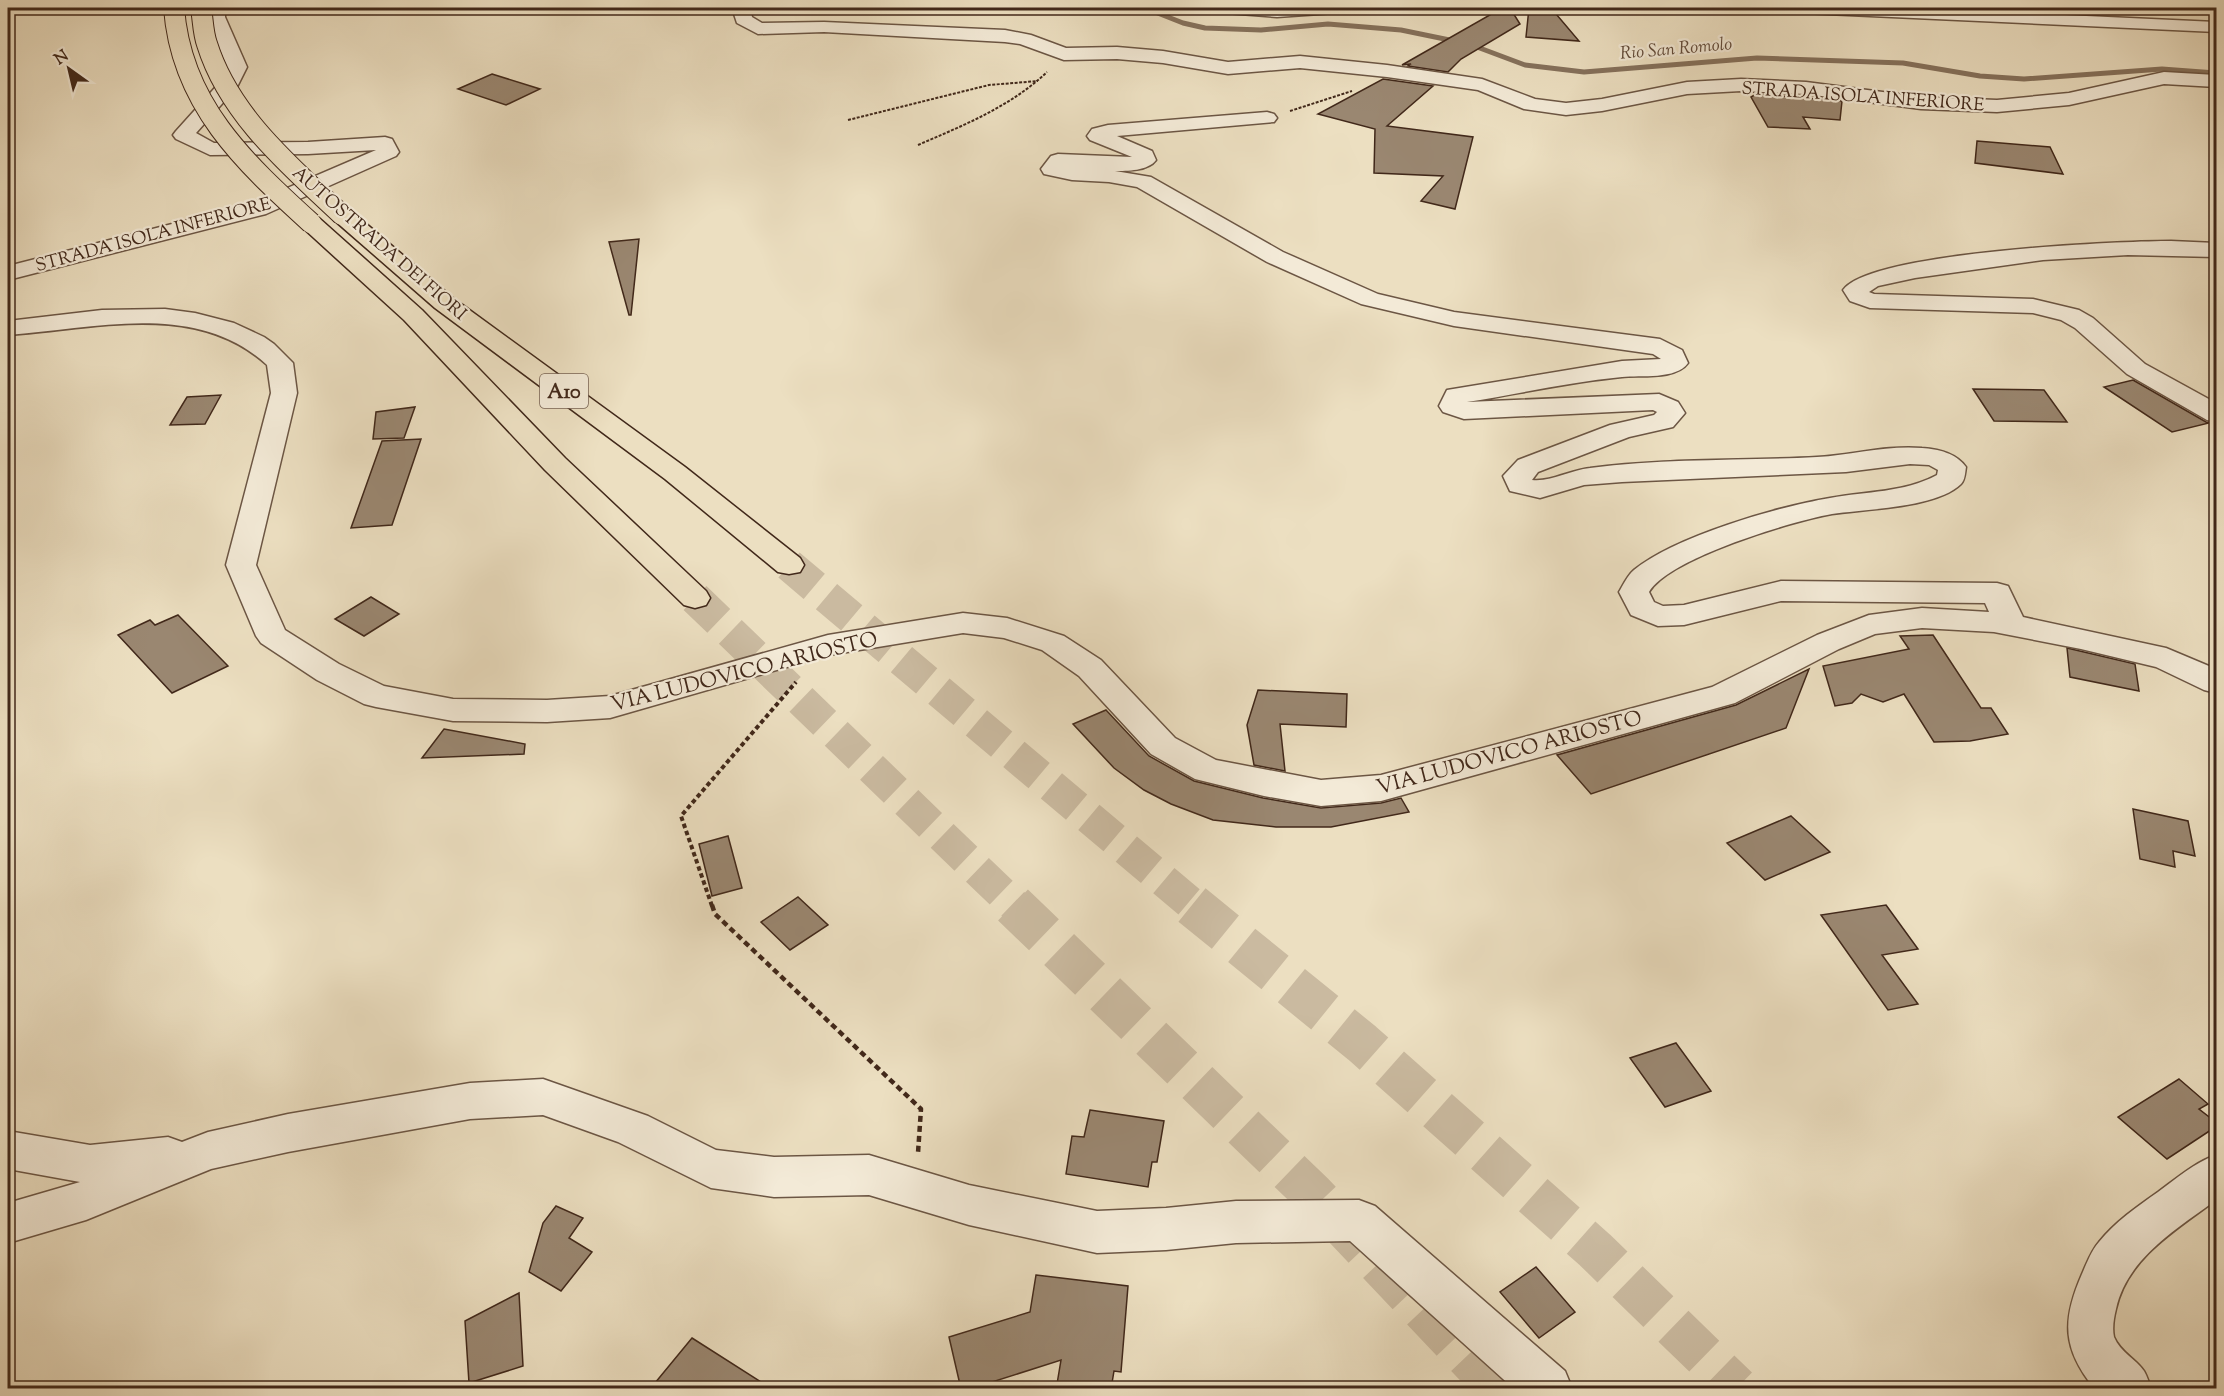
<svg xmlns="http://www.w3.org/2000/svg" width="2224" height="1396" font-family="'Sorts Mill Goudy',serif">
<rect width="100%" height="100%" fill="#ecdfc1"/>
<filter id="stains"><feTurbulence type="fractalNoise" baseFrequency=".00333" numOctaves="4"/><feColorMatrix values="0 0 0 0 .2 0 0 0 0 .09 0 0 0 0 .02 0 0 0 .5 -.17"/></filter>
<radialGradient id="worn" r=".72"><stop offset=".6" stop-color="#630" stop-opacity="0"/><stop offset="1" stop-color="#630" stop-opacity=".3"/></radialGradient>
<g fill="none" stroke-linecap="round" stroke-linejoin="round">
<path stroke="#85715c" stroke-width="5" d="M 1145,8 L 1183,23 L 1205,28 L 1261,30 L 1328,24 L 1401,30 L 1469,44 L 1525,65 L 1584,72 L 1757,58 L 1903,63 L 1980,76 L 2024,79 L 2162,69 L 2216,73"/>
</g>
<g fill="#9a8771" stroke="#41281a" stroke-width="1.5">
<path d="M 1502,8 L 1510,8 L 1520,24 L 1461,59 L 1448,72 L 1408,66 L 1411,64 L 1402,65 Z"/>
<path d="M 1529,8 L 1551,8 L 1579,41 L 1526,37 Z"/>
<path d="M 492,74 L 540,89 L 506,105 L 458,89 Z"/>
<path d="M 1383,79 L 1433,86 L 1387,126 L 1473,137 L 1455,209 L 1421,201 L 1443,176 L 1374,173 L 1375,129 L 1318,114 Z"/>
<path d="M 1756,94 L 1842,101 L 1840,120 L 1803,117 L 1810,129 L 1768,127 L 1751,97 Z"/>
<path d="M 1977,141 L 2050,147 L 2063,174 L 1975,163 Z"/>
<path d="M 639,239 L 631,315 L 629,315 L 609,242 Z"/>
<path d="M 2133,380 L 2206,422 L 2209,423 L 2172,432 L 2104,387 Z"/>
<path d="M 1973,389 L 2044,390 L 2067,422 L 1994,421 Z"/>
<path d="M 221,395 L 205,424 L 170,425 L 187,397 Z"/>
<path d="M 415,407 L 404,438 L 373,439 L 376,412 Z"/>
<path d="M 421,439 L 392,525 L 351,528 L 382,441 Z"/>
<path d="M 371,597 L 399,614 L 364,636 L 335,619 Z"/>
<path d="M 178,615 L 228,666 L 172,693 L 118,635 L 150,620 L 155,625 Z"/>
<path d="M 1933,635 L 1981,708 L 1991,708 L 2008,734 L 1970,741 L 1934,742 L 1904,694 L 1883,702 L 1861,694 L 1852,703 L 1835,706 L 1823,666 L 1909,649 L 1900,636 Z"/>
<path d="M 2067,648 L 2135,664 L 2139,691 L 2070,677 Z"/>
<path d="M 1809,669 L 1786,728 L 1591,794 L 1557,755 L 1736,705 Z"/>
<path d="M 1258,690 L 1347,694 L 1346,727 L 1280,724 L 1285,771 L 1254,765 L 1247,725 Z"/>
<path d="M 1106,710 L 1149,756 L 1194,781 L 1263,798 L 1321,808 L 1381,803 L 1401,798 L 1409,812 L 1331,827 L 1276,827 L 1213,820 L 1171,804 L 1144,790 L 1114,768 L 1073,724 Z"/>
<path d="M 444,729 L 525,744 L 524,754 L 422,758 Z"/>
<path d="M 2133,809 L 2188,821 L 2195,856 L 2173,851 L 2175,867 L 2140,859 Z"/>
<path d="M 1791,816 L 1830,852 L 1765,880 L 1727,843 Z"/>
<path d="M 728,836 L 742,888 L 712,896 L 699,844 Z"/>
<path d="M 798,897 L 828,925 L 790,950 L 761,922 Z"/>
<path d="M 1886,905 L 1918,949 L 1882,955 L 1918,1004 L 1888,1010 L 1821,915 Z"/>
<path d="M 1676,1043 L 1711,1091 L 1665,1107 L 1630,1058 Z"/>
<path d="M 2179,1079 L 2208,1104 L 2199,1109 L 2217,1123 L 2217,1126 L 2167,1159 L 2118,1117 Z"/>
<path d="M 1090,1110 L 1164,1121 L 1157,1162 L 1152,1162 L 1148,1187 L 1066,1174 L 1072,1136 L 1084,1137 Z"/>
<path d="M 556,1206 L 583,1218 L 569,1238 L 592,1252 L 561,1291 L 529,1272 L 543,1223 Z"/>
<path d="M 1536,1267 L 1575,1312 L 1539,1338 L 1500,1292 Z"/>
<path d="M 1036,1275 L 1128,1286 L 1121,1372 L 1114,1371 L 1111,1389 L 1057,1384 L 1061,1360 L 970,1389 L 961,1389 L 949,1337 L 1030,1312 Z"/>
<path d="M 519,1293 L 523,1366 L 469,1383 L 465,1321 Z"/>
<path d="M 692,1338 L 772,1389 L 650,1389 Z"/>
</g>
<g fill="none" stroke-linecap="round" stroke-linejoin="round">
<g stroke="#cabaa0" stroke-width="33" stroke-dasharray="33 16" stroke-linecap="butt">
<path d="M 789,565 L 1194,906"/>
<path d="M 695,598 L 1015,906"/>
</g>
<g stroke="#cabaa0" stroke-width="43" stroke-dasharray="43 21" stroke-linecap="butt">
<path d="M 1013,905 L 1313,1194 L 1497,1388"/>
<path d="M 1192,905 L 1362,1043 L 1595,1250 L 1737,1388"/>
</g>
<defs>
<g id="minor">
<path d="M 207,8 L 225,8 L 225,17 L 247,67 L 237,87 L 196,133 L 214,143 L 308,142 L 385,137 L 392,139 L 399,152 L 396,156 L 266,214 L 8,280 L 8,266 L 250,204 L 376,150 L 308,154 L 210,155 L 176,139 L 173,135 L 176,131 L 221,81 L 227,67 L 207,17 Z"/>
<path d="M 732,8 L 750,8 L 752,17 L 762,23 L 824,22 L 1005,30 L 1031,35 L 1066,48 L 1117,47 L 1163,51 L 1228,62 L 1300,56 L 1387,65 L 1482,79 L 1535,99 L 1566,103 L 1602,99 L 1687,82 L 1741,79 L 1806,82 L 1921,97 L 1997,100 L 2069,93 L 2164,72 L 2216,75 L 2216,87 L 2164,84 L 2069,105 L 1997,112 L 1921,109 L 1806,94 L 1741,91 L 1687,94 L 1602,111 L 1566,115 L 1524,109 L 1478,90 L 1387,77 L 1300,68 L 1228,74 L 1163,63 L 1117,59 L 1064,60 L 1020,44 L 1005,42 L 824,32 L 758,34 L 737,23 Z"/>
<path d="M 1217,8 L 1344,8 L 1341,12 L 1335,13 L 1277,17 L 1226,13 L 1220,12 Z"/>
<path d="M 1795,8 L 1909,8 L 2216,22 L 2216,32 L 1804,13 L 1798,12 Z"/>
<path d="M 1267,112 L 1274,114 L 1277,118 L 1274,122 L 1117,136 L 1152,151 L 1156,160 C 1148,171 1127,171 1115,171 L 1151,177 L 1283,252 L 1378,294 L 1454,312 L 1660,339 L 1682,350 L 1688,363 C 1676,380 1641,375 1622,377 C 1570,382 1518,394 1467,402 L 1659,394 L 1678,402 L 1685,413 L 1673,427 L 1629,437 L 1538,472 L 1532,480 C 1552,482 1570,470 1590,468 C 1665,458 1742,461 1817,457 C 1852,455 1887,445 1922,448 C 1938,449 1956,453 1966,467 C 1965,473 1965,480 1961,484 C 1937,508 1865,509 1832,514 C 1793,521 1669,558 1649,592 L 1654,602 L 1663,606 L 1684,605 L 1781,581 L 1997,583 L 2008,586 L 2023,617 L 2166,648 L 2216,669 L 2216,693 L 2204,690 L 2156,667 L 2081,649 L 1994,632 L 1922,628 L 1875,634 L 1839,649 L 1735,703 L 1381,801 L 1321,806 L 1264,796 L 1195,779 L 1151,754 L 1079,676 L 1042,650 L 1004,638 L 963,633 L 829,655 L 610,718 L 547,722 L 453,721 L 376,707 L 364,704 L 317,680 L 261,643 L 256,636 L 226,565 L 271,393 L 267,365 C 196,300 94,329 8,335 L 8,321 L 102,310 L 165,309 L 195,313 L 234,323 L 264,337 L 274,344 L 293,363 L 297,393 L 256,565 L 285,630 L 339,664 L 384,686 L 453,699 L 547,700 L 610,696 L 828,635 L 963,613 L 1007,618 L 1064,636 L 1101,660 L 1175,738 L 1216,760 L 1321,780 L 1381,775 L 1712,687 L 1817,635 L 1869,615 L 1922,608 L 1989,612 L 1985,603 L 1781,601 L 1684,625 L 1658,626 L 1631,615 L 1619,592 C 1623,585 1628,575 1634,570 C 1676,536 1777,507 1830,498 C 1867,491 1903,493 1937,475 L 1938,470 L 1929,465 L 1910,464 L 1846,472 L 1622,482 L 1584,485 L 1540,498 L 1510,491 L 1503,476 L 1518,460 L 1610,425 L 1654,415 L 1657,412 L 1653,410 L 1464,419 L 1443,412 L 1439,406 L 1447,390 L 1622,361 L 1661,359 L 1653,354 L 1454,326 L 1361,304 L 1267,262 L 1137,187 L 1109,182 L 1072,180 L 1044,174 L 1041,169 L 1051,156 L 1058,154 L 1132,157 L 1090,140 L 1087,136 L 1092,129 L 1108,125 Z"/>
<path d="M 2171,241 L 2216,243 L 2216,257 L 2128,255 L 2043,260 L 1915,278 L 1878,286 L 1869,292 L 1874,294 L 2033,299 L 2079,310 L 2093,318 L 2145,364 L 2216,403 L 2216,422 L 2207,420 L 2127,374 L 2075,328 L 2061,320 L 2033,313 L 1870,308 L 1850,301 L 1843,290 C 1870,252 2118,241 2171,241 Z"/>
<path d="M 543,1079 L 648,1116 L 716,1150 L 774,1157 L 869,1155 L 969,1185 L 1097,1211 L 1166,1208 L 1236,1201 L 1359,1200 L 1375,1206 L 1565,1371 L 1572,1388 L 1513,1388 L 1350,1241 L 1236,1243 L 1166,1250 L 1097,1253 L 969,1225 L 869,1195 L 774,1197 L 711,1188 L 618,1142 L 543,1115 L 470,1119 L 288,1152 L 211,1169 L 86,1220 L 8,1243 L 8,1203 L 80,1182 L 8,1169 L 8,1131 L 90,1145 L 168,1137 L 182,1142 L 208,1132 L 288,1114 L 470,1083 Z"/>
<path d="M 2216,1155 L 2216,1200 C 2177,1229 2127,1258 2116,1309 C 2114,1317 2112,1328 2114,1337 C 2120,1352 2136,1359 2144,1371 C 2147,1376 2149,1383 2151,1388 L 2094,1388 C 2062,1348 2062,1320 2082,1274 C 2087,1263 2091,1251 2099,1242 C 2115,1222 2138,1206 2158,1192 C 2177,1178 2194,1163 2216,1155 Z"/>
</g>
<g id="highway">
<path d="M 342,208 L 350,210 L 453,298 L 685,467 L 800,558 L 804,565 L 800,572 L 789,574 L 778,572 L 665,479 L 435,308 L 334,220 L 331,215 L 334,210 Z"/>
<path d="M 311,216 L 319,218 L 422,310 L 565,458 L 706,591 L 710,598 L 706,605 L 695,608 L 684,605 L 545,470 L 404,320 L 303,228 L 300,223 L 303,218 Z"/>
</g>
</defs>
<use href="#minor" stroke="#6c5644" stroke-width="3"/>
<use href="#highway" stroke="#41281a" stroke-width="3"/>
<g stroke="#41281a" stroke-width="2" stroke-dasharray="3 1.5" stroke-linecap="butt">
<path d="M 1290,111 L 1352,91"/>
<path d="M 848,120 L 989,85 L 1038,81"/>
<path d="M 918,145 C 964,125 1010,107 1047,72"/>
</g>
<path stroke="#41281a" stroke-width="4" stroke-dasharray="4.5 3" stroke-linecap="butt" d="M 712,906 L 681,816 L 796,682"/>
<path stroke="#41281a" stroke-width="4.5" stroke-dasharray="6 4" stroke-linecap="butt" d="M 712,905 L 715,914 L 921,1109 L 918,1153"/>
<use href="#minor" fill="#f3ead7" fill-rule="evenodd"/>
<use href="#highway" fill="#ecdfc1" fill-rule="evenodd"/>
<defs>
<g id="highway-bridge">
<path d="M 174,8 C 181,104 244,162 311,223"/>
<path d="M 201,8 C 203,20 203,33 207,44 C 229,115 290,166 342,215"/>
</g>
</defs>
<use href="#highway-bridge" stroke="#41281a" stroke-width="22" stroke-linecap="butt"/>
<use href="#highway-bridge" stroke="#ecdfc1" stroke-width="20"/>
</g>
<g text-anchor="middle" stroke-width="4.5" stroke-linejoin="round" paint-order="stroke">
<g font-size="18" font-style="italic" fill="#634c3b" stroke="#f3ead7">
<text transform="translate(1676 48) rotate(-5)" y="6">Rio San Romolo</text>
</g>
<g font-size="18" fill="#41281a" stroke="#f3ead7">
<text transform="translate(1863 96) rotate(4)" y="6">STRADA ISOLA INFERIORE</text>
<text transform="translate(153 234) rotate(-15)" y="6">STRADA ISOLA INFERIORE</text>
<text transform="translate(380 243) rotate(41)" y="6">AUTOSTRADA DEI FIORI</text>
</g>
<rect fill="#f3ead7" stroke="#766253" stroke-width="1.5" x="540" y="374" width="48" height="34" rx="4.5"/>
<g font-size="20" font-weight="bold" fill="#41281a">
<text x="564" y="398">A10</text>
</g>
<g font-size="21" fill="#41281a" stroke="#f3ead7">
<text transform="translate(744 671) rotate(-14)" y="7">VIA LUDOVICO ARIOSTO</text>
<text transform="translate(1509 752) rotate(-15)" y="7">VIA LUDOVICO ARIOSTO</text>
</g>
</g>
<rect width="2224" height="1396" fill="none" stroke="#ecdfc1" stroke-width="30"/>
<rect x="9" y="9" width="2206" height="1378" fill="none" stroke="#41281a" stroke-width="3"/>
<rect x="15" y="15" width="2194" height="1366" fill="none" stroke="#41281a" stroke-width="1.5"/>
<g transform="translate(69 69) rotate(326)" stroke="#f3ead7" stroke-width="4.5" paint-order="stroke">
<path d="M0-4.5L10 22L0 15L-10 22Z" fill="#41281a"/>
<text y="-9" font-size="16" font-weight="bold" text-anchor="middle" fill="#41281a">N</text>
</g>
<rect width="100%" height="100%" filter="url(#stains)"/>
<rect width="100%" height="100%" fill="url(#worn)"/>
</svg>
